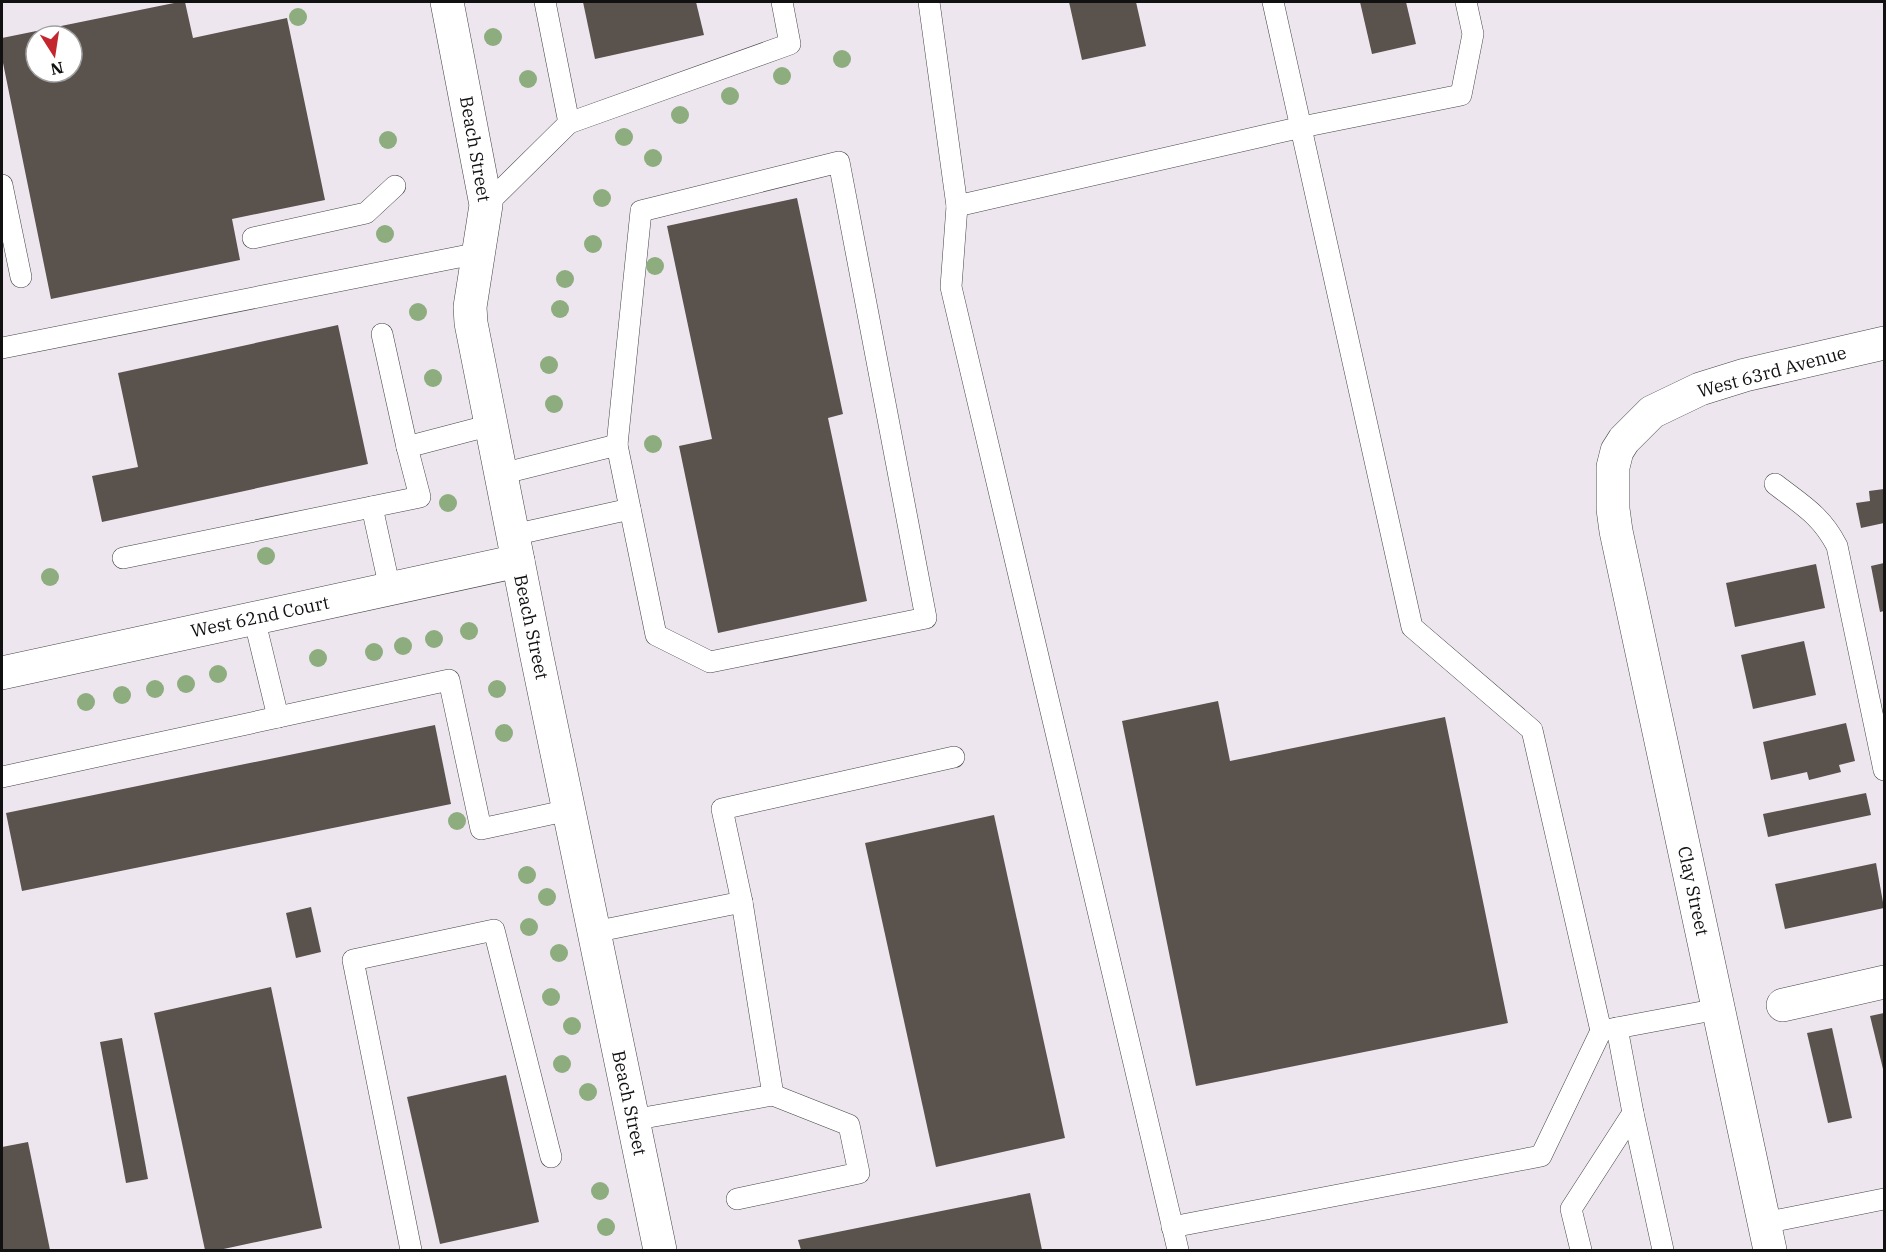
<svg xmlns="http://www.w3.org/2000/svg" width="1886" height="1252" font-family="'IBM Plex Serif',serif">
<rect width="100%" height="100%" fill="#fffdf5"/>
<path fill="#eee6ef" fill-rule="evenodd" d="M 2,2 L 1884,2 L 1884,1250 L 2,1250 ZM 36,36 L 72,36 L 72,72 L 36,72 Z"/>
<g fill="#5a524d" fill-rule="evenodd">
<path d="M 179,2 L 185,2 L 193,38 L 287,18 L 325,200 L 232,219 L 240,260 L 51,299 L 2,58 L 2,38 ZM 36,36 L 72,36 L 72,72 L 36,72 Z"/>
<path d="M 583,2 L 696,2 L 704,35 L 595,59 Z"/>
<path d="M 1069,2 L 1136,2 L 1146,46 L 1082,60 Z"/>
<path d="M 1360,2 L 1406,2 L 1416,44 L 1372,54 Z"/>
<path d="M 797,198 L 843,414 L 828,418 L 867,601 L 718,633 L 679,446 L 712,439 L 667,226 Z"/>
<path d="M 338,325 L 368,464 L 102,522 L 92,476 L 138,467 L 118,373 Z"/>
<path d="M 1884,489 L 1884,523 L 1861,528 L 1856,503 L 1870,501 L 1869,491 Z"/>
<path d="M 1884,563 L 1884,611 L 1880,612 L 1871,566 Z"/>
<path d="M 1816,564 L 1825,608 L 1735,627 L 1726,583 Z"/>
<path d="M 1804,641 L 1816,695 L 1753,709 L 1741,655 Z"/>
<path d="M 1218,701 L 1230,761 L 1445,717 L 1508,1023 L 1196,1086 L 1122,721 Z"/>
<path d="M 1846,723 L 1855,761 L 1839,765 L 1841,772 L 1809,780 L 1807,772 L 1771,780 L 1763,742 Z"/>
<path d="M 435,725 L 451,804 L 22,891 L 6,813 Z"/>
<path d="M 1866,793 L 1871,815 L 1768,837 L 1763,814 Z"/>
<path d="M 994,815 L 1065,1138 L 936,1167 L 865,843 Z"/>
<path d="M 1876,863 L 1884,908 L 1785,929 L 1775,884 Z"/>
<path d="M 311,907 L 321,952 L 296,958 L 286,913 Z"/>
<path d="M 271,987 L 322,1228 L 219,1250 L 205,1250 L 154,1013 Z"/>
<path d="M 1884,1013 L 1884,1073 L 1870,1016 Z"/>
<path d="M 1832,1028 L 1852,1118 L 1828,1123 L 1807,1033 Z"/>
<path d="M 122,1038 L 148,1179 L 126,1183 L 100,1042 Z"/>
<path d="M 506,1075 L 539,1222 L 440,1244 L 407,1097 Z"/>
<path d="M 28,1142 L 50,1250 L 2,1250 L 2,1147 Z"/>
<path d="M 1030,1193 L 1042,1250 L 801,1250 L 798,1240 Z"/>
</g>
<g fill="none" stroke-linecap="round" stroke-linejoin="round">
<defs>
<g id="service">
<path d="M 929,2 L 957,206 L 1302,127 L 1461,95 L 1473,34 L 1466,2"/>
<path d="M 1273,2 L 1412,627 L 1532,730 L 1601,1031 L 1718,1009"/>
<path d="M 569,123 L 790,44 L 782,2"/>
<path d="M 839,162 L 926,618 L 710,662 L 656,635 L 617,445 L 641,211 Z"/>
<path d="M 2,185 L 21,277"/>
<path d="M 486,205 L 569,123 L 545,2"/>
<path d="M 957,206 L 951,287 L 1178,1250"/>
<path d="M 253,238 L 366,213 L 395,186"/>
<path d="M 382,334 L 407,447"/>
<path d="M 2,348 L 479,253"/>
<path d="M 501,474 L 617,445"/>
<path d="M 1775,484 C 1802,505 1821,515 1837,546 L 1884,770"/>
<path d="M 372,507 L 390,589"/>
<path d="M 513,535 L 630,509"/>
<path d="M 123,558 L 420,497 L 407,447 L 491,425"/>
<path d="M 254,618 L 278,717"/>
<path d="M 2,777 L 449,680 L 481,829 L 569,810"/>
<path d="M 742,902 L 722,809 L 954,757"/>
<path d="M 594,932 L 742,902 L 773,1095 L 632,1120"/>
<path d="M 1617,1028 L 1633,1113 L 1663,1250"/>
<path d="M 737,1199 L 859,1173 L 849,1125 L 773,1095"/>
<path d="M 1764,1223 L 1884,1199"/>
<path d="M 1172,1227 L 1541,1156 L 1601,1031"/>
<path d="M 411,1250 L 353,960 L 494,930 L 551,1157"/>
<path d="M 1581,1250 L 1571,1209 L 1633,1113"/>
</g>
<g id="minor">
<path d="M 447,2 L 486,205 L 470,307 L 471,323 L 536,652 L 660,1250"/>
<path d="M 2,673 L 518,561"/>
<path d="M 1783,1005 L 1884,982"/>
<path d="M 1770,1250 L 1616,531 L 1613,509 L 1613,467 L 1617,451 L 1624,440 L 1652,412 L 1700,389 L 1745,375 L 1884,343"/>
</g>
</defs>
<use href="#service" stroke="#444" stroke-width="22"/>
<use href="#minor" stroke="#444" stroke-width="34"/>
<use href="#service" stroke="#fff" stroke-width="21"/>
<use href="#minor" stroke="#fff" stroke-width="33"/>
</g>
<g fill="#8dad7f">
<circle cx="298" cy="17" r="9"/>
<circle cx="493" cy="37" r="9"/>
<circle cx="842" cy="59" r="9"/>
<circle cx="782" cy="76" r="9"/>
<circle cx="528" cy="79" r="9"/>
<circle cx="730" cy="96" r="9"/>
<circle cx="680" cy="115" r="9"/>
<circle cx="624" cy="137" r="9"/>
<circle cx="388" cy="140" r="9"/>
<circle cx="653" cy="158" r="9"/>
<circle cx="602" cy="198" r="9"/>
<circle cx="385" cy="234" r="9"/>
<circle cx="593" cy="244" r="9"/>
<circle cx="655" cy="266" r="9"/>
<circle cx="565" cy="279" r="9"/>
<circle cx="560" cy="309" r="9"/>
<circle cx="418" cy="312" r="9"/>
<circle cx="549" cy="365" r="9"/>
<circle cx="433" cy="378" r="9"/>
<circle cx="554" cy="404" r="9"/>
<circle cx="653" cy="444" r="9"/>
<circle cx="448" cy="503" r="9"/>
<circle cx="266" cy="556" r="9"/>
<circle cx="50" cy="577" r="9"/>
<circle cx="469" cy="631" r="9"/>
<circle cx="434" cy="639" r="9"/>
<circle cx="403" cy="646" r="9"/>
<circle cx="374" cy="652" r="9"/>
<circle cx="318" cy="658" r="9"/>
<circle cx="218" cy="674" r="9"/>
<circle cx="186" cy="684" r="9"/>
<circle cx="155" cy="689" r="9"/>
<circle cx="497" cy="689" r="9"/>
<circle cx="122" cy="695" r="9"/>
<circle cx="86" cy="702" r="9"/>
<circle cx="504" cy="733" r="9"/>
<circle cx="457" cy="821" r="9"/>
<circle cx="527" cy="875" r="9"/>
<circle cx="547" cy="897" r="9"/>
<circle cx="529" cy="927" r="9"/>
<circle cx="559" cy="953" r="9"/>
<circle cx="551" cy="997" r="9"/>
<circle cx="572" cy="1026" r="9"/>
<circle cx="562" cy="1064" r="9"/>
<circle cx="588" cy="1092" r="9"/>
<circle cx="600" cy="1191" r="9"/>
<circle cx="606" cy="1227" r="9"/>
</g>
<g text-anchor="middle" stroke-width="6" stroke-linejoin="round" paint-order="stroke">
<g font-size="18" fill="#111" stroke="#fff">
<text transform="translate(475 149) rotate(80)" y="6">Beach Street</text>
<text transform="translate(1772 372) rotate(-15)" y="6">West 63rd Avenue</text>
<text transform="translate(260 617) rotate(-12)" y="6">West 62nd Court</text>
<text transform="translate(531 627) rotate(78)" y="6">Beach Street</text>
<text transform="translate(1693 891) rotate(78)" y="6">Clay Street</text>
<text transform="translate(629 1103) rotate(78)" y="6">Beach Street</text>
</g>
</g>
<rect width="1886" height="1252" fill="none" stroke="#111111" stroke-width="6"/>
<g transform="translate(54 54) rotate(168)"><circle r="28" fill="#ffffff" stroke="#a0a0a0" stroke-width="1.5"/>
<path d="M0-4.5L10 22L0 15L-10 22Z" fill="#c4262e"/>
<text y="-9" font-size="16" font-weight="bold" text-anchor="middle" fill="#111111">N</text>
</g>
</svg>
